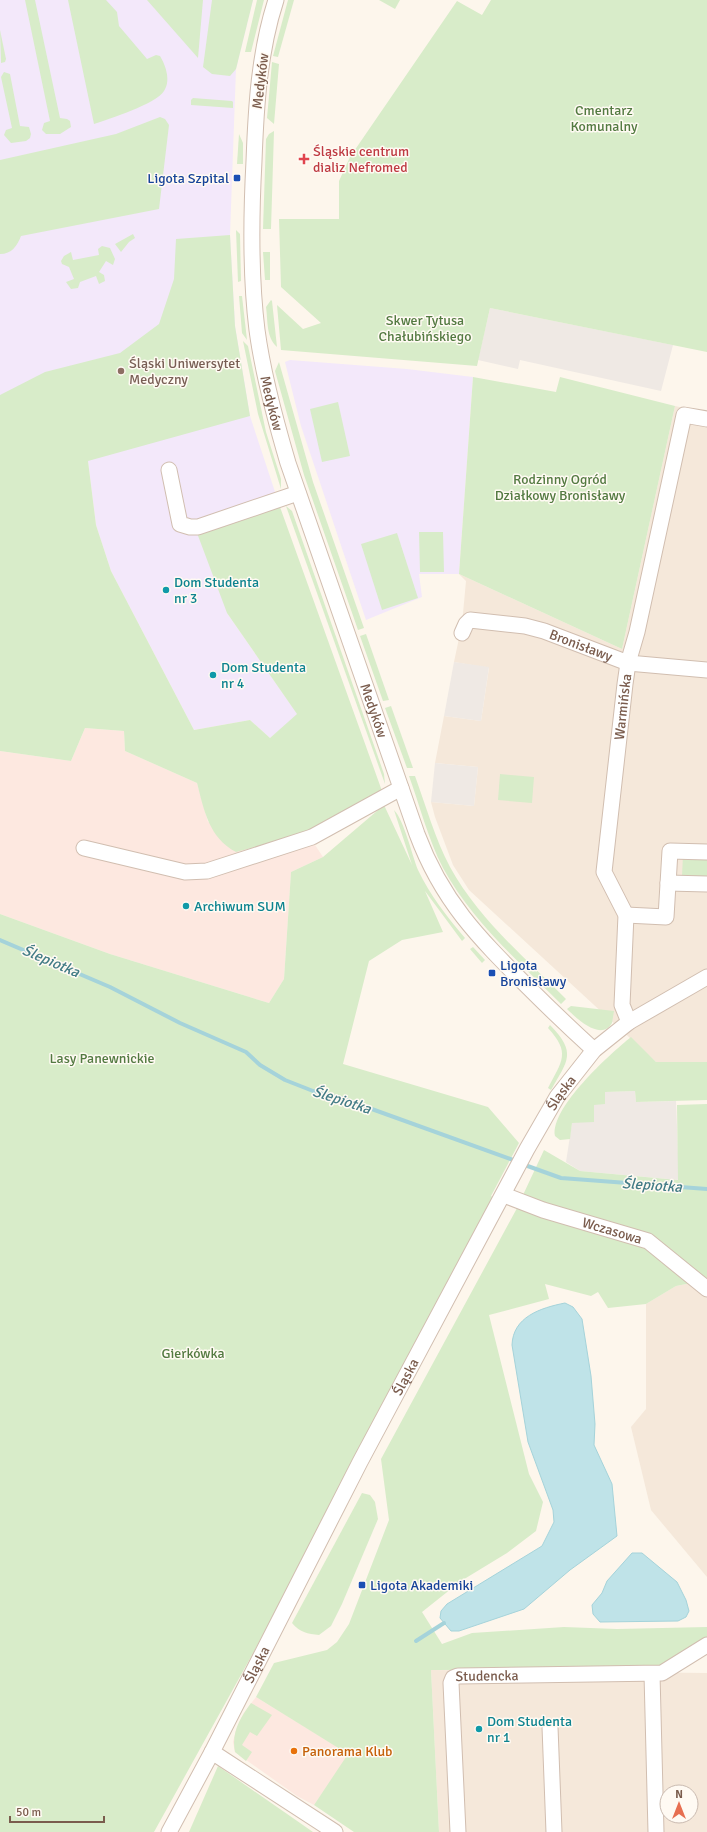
<svg xmlns="http://www.w3.org/2000/svg" width="707" height="1832" font-family="Signika,sans-serif">
<rect width="100%" height="100%" fill="#fdf6ec"/>
<g fill="#f5e8da" fill-rule="evenodd">
<path d="M 675,406 L 707,413 L 707,1062 L 656,1062 L 469,890 L 453,865 L 435,817 L 431,802 L 474,806 L 478,767 L 435,763 L 444,716 L 481,721 L 489,668 L 454,662 L 462,624 L 466,581 L 459,574 L 622,649 Z"/>
<path d="M 707,1280 L 707,1577 L 651,1510 L 631,1427 L 646,1409 L 646,1304 L 676,1286 Z"/>
<path d="M 431,1670 L 707,1673 L 707,1832 L 439,1832 ZM 667,1792 L 691,1792 L 691,1816 L 667,1816 Z"/>
</g>
<g fill="#fde8e0">
<path d="M 85,728 L 124,731 L 125,751 L 197,783 L 208,822 L 285,839 L 309,836 L 323,857 L 291,872 L 284,979 L 269,1003 L 110,954 L 0,914 L 0,751 L 71,761 Z"/>
<path d="M 256,1697 L 349,1754 L 314,1805 L 297,1796 L 235,1752 L 233,1742 L 236,1730 L 243,1714 Z"/>
</g>
<g fill="#efe9e4">
<path d="M 490,308 L 673,345 L 661,391 L 520,360 L 518,369 L 478,360 Z"/>
<path d="M 454,662 L 489,667 L 481,721 L 444,716 Z"/>
<path d="M 435,763 L 478,767 L 474,806 L 431,802 Z"/>
<path d="M 635,1091 L 636,1102 L 676,1101 L 679,1180 L 580,1171 L 566,1162 L 572,1123 L 594,1105 L 605,1092 Z"/>
</g>
<g fill="#f3e8fa">
<path d="M 0,0 L 253,0 L 236,69 L 230,235 L 235,326 L 250,416 L 280,507 L 227,613 L 298,715 L 270,738 L 250,720 L 194,730 L 111,571 L 96,525 L 88,461 L 0,440 Z"/>
<path d="M 290,360 L 407,369 L 473,377 L 459,574 L 419,574 L 422,597 L 366,620 L 301,426 L 285,362 Z"/>
</g>
<g fill="#d8ecc9">
<path d="M 25,0 L 35,0 L 60,118 L 67,119 L 70,121 L 71,127 L 60,134 L 46,134 L 42,130 L 44,123 L 50,121 Z"/>
<path d="M 68,0 L 106,0 L 117,12 L 119,26 L 147,59 L 156,55 L 160,56 C 166,66 171,81 164,91 C 156,104 109,119 94,124 Z"/>
<path d="M 147,0 L 203,0 L 198,58 Z"/>
<path d="M 212,0 L 253,0 L 236,69 L 230,76 L 212,74 L 203,67 Z"/>
<path d="M 257,0 L 264,0 L 251,52 L 245,52 Z"/>
<path d="M 288,0 L 294,0 L 278,57 L 273,56 Z"/>
<path d="M 379,0 L 400,0 L 395,9 Z"/>
<path d="M 491,0 L 707,0 L 707,352 L 490,308 L 477,366 L 281,350 L 277,305 L 303,329 L 321,323 L 281,287 L 279,219 L 339,219 L 339,181 L 350,157 L 457,1 L 482,15 Z"/>
<path d="M 0,30 L 6,59 L 5,62 L 1,63 Z"/>
<path d="M 272,62 L 279,64 L 274,124 L 267,118 Z"/>
<path d="M 4,72 L 10,74 L 20,126 L 29,127 L 31,134 L 30,138 L 26,141 L 11,143 L 4,135 L 6,130 L 12,128 L 1,77 Z"/>
<path d="M 193,98 L 232,101 L 233,102 L 233,108 L 191,105 L 191,100 Z"/>
<path d="M 160,117 L 165,119 L 169,125 L 159,209 L 21,236 C 17,246 12,254 0,254 L 0,160 L 116,134 Z"/>
<path d="M 274,131 L 271,229 L 263,229 L 266,139 L 269,134 Z"/>
<path d="M 239,134 L 243,143 L 243,164 L 237,164 Z"/>
<path d="M 236,230 L 240,234 L 241,281 L 238,282 Z"/>
<path d="M 133,234 L 135,238 L 129,242 L 121,252 L 115,244 Z"/>
<path d="M 230,235 L 235,326 L 250,416 L 88,461 L 96,525 L 111,571 L 194,730 L 250,720 L 270,738 L 297,714 L 227,613 L 197,533 L 280,507 L 382,791 L 309,836 L 285,839 L 236,852 C 209,838 204,810 197,783 L 125,751 L 124,731 L 85,728 L 71,761 L 0,751 L 0,395 L 45,372 L 120,353 L 159,324 L 174,279 L 176,239 Z"/>
<path d="M 102,246 L 110,248 L 115,259 L 113,265 L 106,261 L 99,272 L 104,275 L 105,281 L 99,284 L 96,276 L 80,282 L 78,288 L 71,289 L 66,282 L 74,279 L 69,267 L 62,264 L 61,261 L 64,256 L 71,252 L 73,260 L 99,255 L 98,249 Z"/>
<path d="M 263,252 L 270,252 L 270,280 L 265,280 Z"/>
<path d="M 239,296 L 242,296 L 247,340 L 242,333 Z"/>
<path d="M 271,300 L 272,301 L 277,347 C 266,337 268,321 266,307 Z"/>
<path d="M 243,341 L 248,346 L 266,432 L 281,479 L 281,489 L 258,414 Z"/>
<path d="M 279,362 L 313,482 L 364,628 L 358,630 L 304,475 L 275,371 Z"/>
<path d="M 473,377 L 556,392 L 560,377 L 675,406 L 622,649 L 459,574 Z"/>
<path d="M 338,402 L 350,456 L 322,462 L 310,409 Z"/>
<path d="M 286,506 L 292,511 L 384,774 L 385,784 Z"/>
<path d="M 419,532 L 443,532 L 444,572 L 420,572 Z"/>
<path d="M 397,533 L 418,598 L 382,610 L 361,544 Z"/>
<path d="M 366,634 L 389,700 L 383,701 L 360,636 Z"/>
<path d="M 391,706 L 413,768 L 407,768 L 385,708 Z"/>
<path d="M 500,774 L 534,777 L 532,803 L 498,800 Z"/>
<path d="M 409,776 L 415,776 C 426,806 435,839 450,867 C 478,918 525,958 566,999 L 561,1004 C 519,962 472,921 443,868 C 428,839 420,806 409,776 Z"/>
<path d="M 384,805 L 412,865 L 394,810 C 404,820 412,855 418,870 C 430,895 447,917 465,938 L 462,941 L 425,891 L 443,932 L 402,940 L 369,961 L 343,1064 L 488,1107 L 519,1143 L 491,1196 L 494,1198 L 257,1646 L 154,1832 L 0,1832 L 0,914 L 110,954 L 269,1003 L 284,979 L 291,872 L 323,857 Z"/>
<path d="M 683,855 L 707,855 L 707,879 L 682,876 Z"/>
<path d="M 473,947 L 485,960 L 482,963 L 470,949 Z"/>
<path d="M 571,1006 L 614,1011 L 612,1023 C 601,1042 576,1018 567,1009 Z"/>
<path d="M 550,1025 C 577,1053 568,1060 551,1090 L 548,1088 C 562,1061 571,1053 548,1028 Z"/>
<path d="M 631,1037 L 656,1062 L 707,1062 L 707,1100 L 636,1102 L 635,1091 L 605,1092 L 605,1104 L 594,1105 L 594,1122 L 572,1123 L 570,1139 L 560,1140 L 555,1136 C 550,1108 610,1054 631,1037 Z"/>
<path d="M 707,1104 L 707,1280 L 676,1286 L 646,1304 L 608,1308 L 598,1292 L 591,1296 L 545,1284 L 549,1299 L 489,1315 L 529,1474 L 543,1502 L 536,1531 L 507,1553 L 461,1581 L 422,1612 L 442,1644 L 472,1633 L 564,1627 L 617,1629 L 707,1627 L 707,1641 L 661,1669 L 431,1670 L 439,1832 L 354,1832 L 314,1805 L 348,1754 L 256,1697 L 274,1663 L 327,1650 L 337,1642 L 349,1624 L 389,1520 L 381,1459 L 516,1210 L 544,1150 L 580,1171 L 678,1180 L 677,1105 Z"/>
<path d="M 362,1493 L 370,1495 L 375,1502 L 378,1519 L 342,1604 L 331,1626 L 319,1635 C 308,1634 299,1632 292,1623 Z"/>
<path d="M 251,1703 L 272,1715 L 257,1736 L 250,1732 L 242,1745 L 252,1752 L 246,1761 L 235,1752 C 231,1733 240,1718 251,1703 Z"/>
<path d="M 218,1766 L 313,1832 L 189,1832 Z"/>
</g>
<g fill="#bfe3e8" stroke="#a5d3da">
<path d="M 565,1303 L 573,1307 L 582,1319 L 591,1376 L 595,1424 L 594,1445 L 612,1484 L 617,1536 L 570,1570 L 524,1609 L 459,1631 L 451,1631 L 440,1618 L 441,1611 L 447,1604 L 542,1546 L 554,1522 L 553,1510 L 528,1442 L 512,1345 C 513,1317 540,1308 565,1303 Z"/>
<path d="M 632,1553 L 642,1553 L 677,1582 L 686,1600 L 689,1611 L 686,1617 L 678,1621 L 600,1622 L 593,1614 L 592,1605 L 602,1593 L 607,1581 Z"/>
</g>
<g fill="none" stroke-linecap="round" stroke-linejoin="round">
<g stroke="#a5d3da" stroke-width="4">
<path d="M 0,940 L 110,987 L 180,1023 L 246,1052 L 260,1065 L 285,1080 L 313,1091 L 344,1099 L 516,1161"/>
<path d="M 522,1164 L 561,1178 L 707,1189"/>
<path d="M 416,1641 L 444,1623"/>
</g>
<defs>
<g id="minor">
<path id="s1" d="M 276,0 C 259,52 256,107 254,161 C 251,217 250,274 257,330 C 263,375 275,419 288,463 L 417,834 C 442,901 478,937 527,986 C 549,1008 571,1029 594,1050"/>
<path d="M 169,470 L 180,524 L 190,527 L 198,527 L 298,493"/>
<path id="s2" d="M 462,633 L 466,624 L 470,620 L 525,626 L 544,631 L 628,663 L 707,670"/>
<path d="M 84,848 L 185,872 L 207,871 L 312,837 L 401,788"/>
<path d="M 668,883 L 707,884"/>
<path d="M 626,915 L 666,917 L 670,851 L 707,852"/>
<path id="s3" d="M 629,1022 L 622,1005 L 626,915 L 604,872 L 625,684 L 628,663 L 637,632 L 684,415 L 707,419"/>
<path id="s4" d="M 504,1195 L 543,1210 L 648,1241 L 707,1289"/>
<path d="M 652,1674 L 656,1832"/>
<path d="M 550,1727 L 554,1832"/>
<path d="M 212,1752 L 335,1832"/>
<path id="s5" d="M 169,1832 L 212,1752 L 360,1462 L 527,1149 L 557,1097 L 594,1050 L 629,1022 L 707,977"/>
<path id="s6" d="M 458,1832 L 451,1683 L 453,1678 L 458,1676 L 662,1673 L 707,1645"/>
</g>
</defs>
<use href="#minor" stroke="#d1beb0" stroke-width="17"/>
<use href="#minor" stroke="#fff" stroke-width="15"/>
</g>
<path fill="#e0444e" stroke="#fffaf3" stroke-width="1.5" d="M302 153h4v4h4v4h-4v4h-4v-4h-4v-4h4z"/>
<g fill="#1a4fb4" stroke="#fffaf3" stroke-width="1.5">
<rect x="233" y="174" width="8" height="8" rx="2"/>
<rect x="488" y="969" width="8" height="8" rx="2"/>
<rect x="358" y="1581" width="8" height="8" rx="2"/>
</g>
<circle fill="#8d6e63" stroke="#fffaf3" stroke-width="1.5" cx="121" cy="371" r="4"/>
<g fill="#0f9aa8" stroke="#fffaf3" stroke-width="1.5">
<circle cx="166" cy="590" r="4"/>
<circle cx="213" cy="675" r="4"/>
<circle cx="186" cy="906" r="4"/>
<circle cx="479" cy="1729" r="4"/>
</g>
<circle fill="#e8710a" stroke="#fffaf3" stroke-width="1.5" cx="294" cy="1751" r="4"/>
<g text-anchor="middle" stroke-width="3" stroke-linejoin="round" paint-order="stroke">
<g font-size="14" fill="#7a5c4d" stroke="#fffaf3">
<text transform="translate(260 81) rotate(-83)" y="5">Medyków</text>
<text dy="5" stroke="none"><textPath href="#s1" startOffset="407">Medyków</textPath></text>
<text dy="5" stroke="none"><textPath href="#s2" startOffset="130">Bronisławy</textPath></text>
<text dy="5" stroke="none"><textPath href="#s3" startOffset="323">Warmińska</textPath></text>
<text dy="5" stroke="none"><textPath href="#s1" startOffset="731">Medyków</textPath></text>
<text dy="5" stroke="none"><textPath href="#s5" startOffset="837">Śląska</textPath></text>
<text dy="5" stroke="none"><textPath href="#s4" startOffset="114">Wczasowa</textPath></text>
<text dy="5" stroke="none"><textPath href="#s5" startOffset="513">Śląska</textPath></text>
<text dy="5" stroke="none"><textPath href="#s5" startOffset="189">Śląska</textPath></text>
<text dy="5" stroke="none"><textPath href="#s6" startOffset="189">Studencka</textPath></text>
</g>
<g font-size="14" fill="#537a41" stroke="#fffaf3">
<text x="604" y="115">Cmentarz<tspan x="604" dy="16">Komunalny</tspan></text>
<text x="425" y="325">Skwer Tytusa<tspan x="425" dy="16">Chałubińskiego</tspan></text>
<text x="560" y="484">Rodzinny Ogród<tspan x="560" dy="16">Działkowy Bronisławy</tspan></text>
<text x="102" y="1063">Lasy Panewnickie</text>
<text x="193" y="1358">Gierkówka</text>
</g>
<g font-size="14" fill="#be3a42" stroke="#fffaf3" text-anchor="start">
<text x="313" y="156">Śląskie centrum<tspan x="313" dy="16">dializ Nefromed</tspan></text>
</g>
<g font-size="14" fill="#164399" stroke="#fffaf3" text-anchor="start">
<text x="229" y="183" text-anchor="end">Ligota Szpital</text>
<text x="500" y="970">Ligota<tspan x="500" dy="16">Bronisławy</tspan></text>
<text x="370" y="1590">Ligota Akademiki</text>
</g>
<g font-size="14" fill="#785e54" stroke="#fffaf3" text-anchor="start">
<text x="129" y="368">Śląski Uniwersytet<tspan x="129" dy="16">Medyczny</tspan></text>
</g>
<g font-size="14" fill="#0d838f" stroke="#fffaf3" text-anchor="start">
<text x="174" y="587">Dom Studenta<tspan x="174" dy="16">nr 3</tspan></text>
<text x="221" y="672">Dom Studenta<tspan x="221" dy="16">nr 4</tspan></text>
<text x="194" y="911">Archiwum SUM</text>
<text x="487" y="1726">Dom Studenta<tspan x="487" dy="16">nr 1</tspan></text>
</g>
<g font-size="14" fill="#c56008" stroke="#fffaf3" text-anchor="start">
<text x="302" y="1756">Panorama Klub</text>
</g>
<g font-size="15" font-style="italic" fill="#437c86" stroke="#fffaf3">
<text transform="translate(51 961) rotate(23)" y="5">Ślepiotka</text>
<text transform="translate(342 1100) rotate(18)" y="5">Ślepiotka</text>
<text transform="translate(652 1185) rotate(4)" y="5">Ślepiotka</text>
</g>
</g>
<g transform="translate(679 1804)"><circle r="19" fill="#fffaf3" stroke="#cabbb1"/>
<path d="M0-3L7 15L0 10L-7 15Z" fill="#e76f51"/>
<text y="-6" font-size="11" font-weight="bold" text-anchor="middle" fill="#7a5c4d">N</text>
</g>
<path d="M10 1816v6h94v-6" fill="none" stroke="#7a5c4d" stroke-width="2"/>
<text x="16" y="1816" font-size="12" fill="#7a5c4d" stroke="#fffaf3" stroke-width="3" paint-order="stroke">50 m</text>
</svg>
